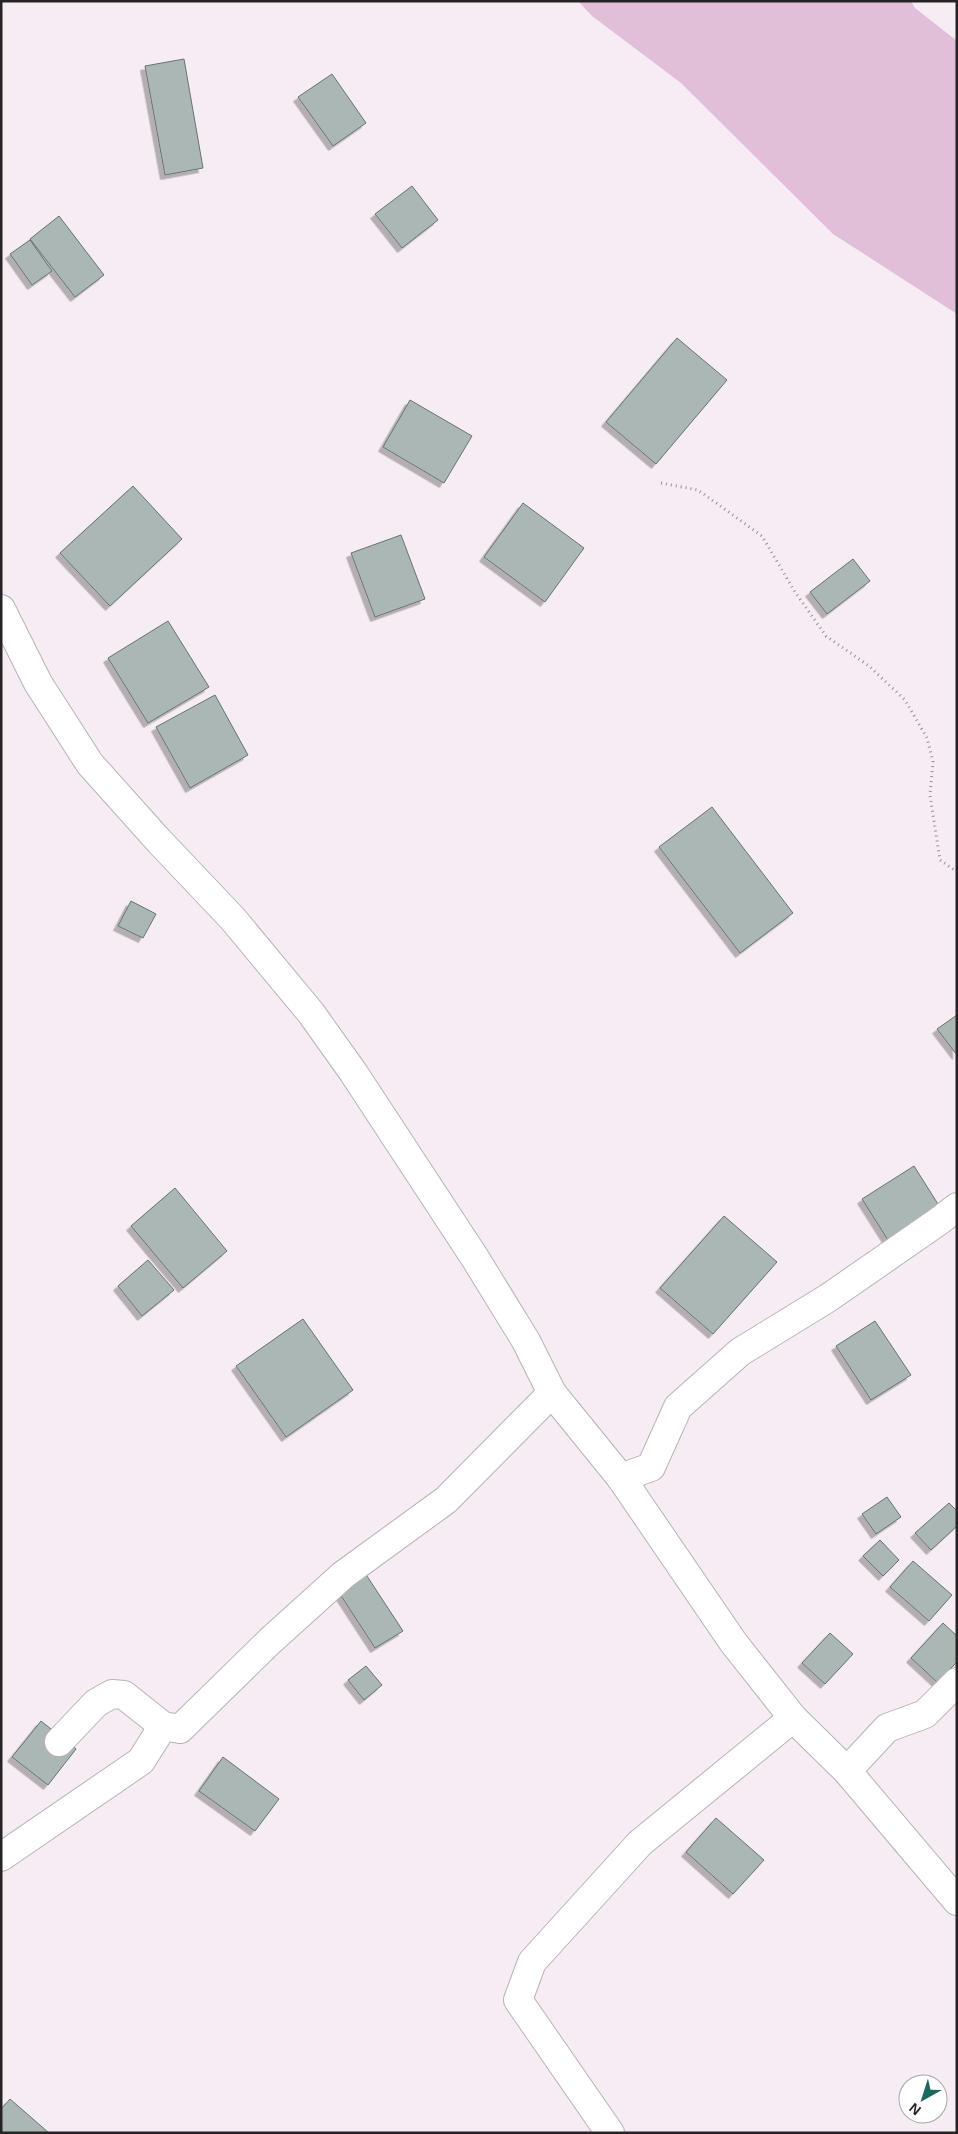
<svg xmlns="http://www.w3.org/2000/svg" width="958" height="2134" font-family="Arial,sans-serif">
<defs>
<filter id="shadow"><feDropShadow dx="-4.5" dy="4.5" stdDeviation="0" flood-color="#0004"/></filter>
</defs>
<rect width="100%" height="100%" fill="#f6ecf3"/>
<path fill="#e2bfd9" d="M 578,1 L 911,1 L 915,8 L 957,41 L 957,314 L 833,234 L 681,83 L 592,16 Z"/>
<g fill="#abb7b5" stroke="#677371" filter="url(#shadow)">
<path d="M 184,59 L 203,168 L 165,175 L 145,66 Z"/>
<path d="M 332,74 L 366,123 L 333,146 L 298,97 Z"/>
<path d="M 412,186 L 438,220 L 402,248 L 375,214 Z"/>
<path d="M 59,216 L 104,275 L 75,297 L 30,239 Z"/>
<path d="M 30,240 L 52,271 L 32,285 L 10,254 Z"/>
<path d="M 677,338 L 727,380 L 656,464 L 606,422 Z"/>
<path d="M 410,400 L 472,436 L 444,483 L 383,447 Z"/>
<path d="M 133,486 L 182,539 L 110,606 L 60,553 Z"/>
<path d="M 523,503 L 584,548 L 545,602 L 484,557 Z"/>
<path d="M 401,535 L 425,599 L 375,617 L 351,553 Z"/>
<path d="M 853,559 L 870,581 L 827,614 L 810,592 Z"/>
<path d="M 168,621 L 209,687 L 148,723 L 108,658 Z"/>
<path d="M 215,695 L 248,755 L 190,788 L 156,727 Z"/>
<path d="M 712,807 L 793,913 L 740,953 L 659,847 Z"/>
<path d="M 131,901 L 156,914 L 143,938 L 118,926 Z"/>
<path d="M 957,1015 L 957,1055 L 937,1029 Z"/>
<path d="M 914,1166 L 943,1212 L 891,1245 L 862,1199 Z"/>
<path d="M 175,1188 L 227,1251 L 183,1288 L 131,1226 Z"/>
<path d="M 724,1216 L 777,1262 L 713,1334 L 660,1288 Z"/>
<path d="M 148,1260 L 174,1290 L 142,1316 L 118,1286 Z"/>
<path d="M 303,1319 L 353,1390 L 286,1437 L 236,1366 Z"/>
<path d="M 875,1321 L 911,1375 L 871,1400 L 836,1346 Z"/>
<path d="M 887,1497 L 901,1517 L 876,1534 L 862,1514 Z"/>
<path d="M 949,1503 L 957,1511 L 957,1526 L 931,1550 L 915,1533 Z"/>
<path d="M 880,1540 L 899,1560 L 883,1576 L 863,1556 Z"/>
<path d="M 913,1561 L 952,1595 L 929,1621 L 890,1587 Z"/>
<path d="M 363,1570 L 403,1631 L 375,1648 L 336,1588 Z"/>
<path d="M 943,1623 L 957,1636 L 957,1662 L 937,1682 L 911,1658 Z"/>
<path d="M 830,1633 L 853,1654 L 825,1684 L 802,1663 Z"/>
<path d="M 366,1666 L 382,1685 L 364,1700 L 348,1680 Z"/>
<path d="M 41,1721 L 76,1749 L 48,1785 L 12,1757 Z"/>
<path d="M 223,1757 L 279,1799 L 255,1831 L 199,1791 Z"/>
<path d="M 716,1818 L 764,1860 L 733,1894 L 686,1852 Z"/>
<path d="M 10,2099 L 49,2133 L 1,2133 L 1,2109 Z"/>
</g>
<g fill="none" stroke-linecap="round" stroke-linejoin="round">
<defs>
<g id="minor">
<path d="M 1,609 L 38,683 L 90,764 L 159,841 L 233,919 L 311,1013 L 353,1072 L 475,1258 L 526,1341 L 552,1393 L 621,1478 L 733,1642 L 793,1718 L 847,1771 L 957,1901"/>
<path d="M 621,1478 L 651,1467 L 678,1407 L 740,1352 L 828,1298 L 939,1221 L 957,1207"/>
<path d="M 59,1742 L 96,1703 L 112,1694 L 124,1695 L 163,1726 L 180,1729 L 270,1641 L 343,1575 L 446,1500 L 552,1393"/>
<path d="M 847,1771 L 887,1728 L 925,1714 L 957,1682"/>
<path d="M 1,1857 L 141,1761 L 163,1726"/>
<path d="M 610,2133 L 518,2000 L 532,1962 L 640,1843 L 793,1718"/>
</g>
</defs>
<use href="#minor" stroke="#bbb1b8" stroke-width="30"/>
<path stroke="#979095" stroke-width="3" stroke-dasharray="1 4" stroke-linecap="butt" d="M 661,483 L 698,490 L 762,536 L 795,592 L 826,636 L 869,666 L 905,700 L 927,738 L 933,762 L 930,795 L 940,860 L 957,872"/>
<use href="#minor" stroke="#fff" stroke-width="28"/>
</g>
<rect width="958" height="2134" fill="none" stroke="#262325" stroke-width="5"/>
<g transform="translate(923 2099) rotate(219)"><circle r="24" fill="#ffffff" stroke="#a8a7a8"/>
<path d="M0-4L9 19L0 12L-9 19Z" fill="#1d675e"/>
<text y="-8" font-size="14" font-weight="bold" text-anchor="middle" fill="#262325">N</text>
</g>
</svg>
